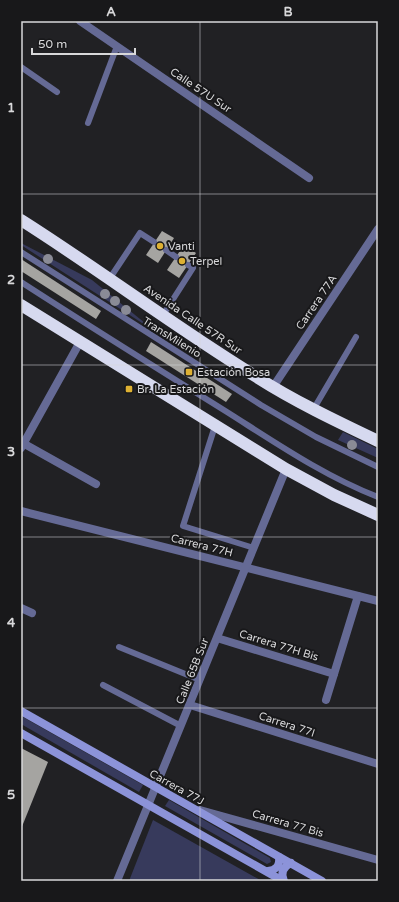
<svg xmlns="http://www.w3.org/2000/svg" width="399" height="902" font-family="'Varela Round',sans-serif">
<rect width="100%" height="100%" fill="#212124"/>
<g fill="#373a5c">
<path d="M 21,243 L 92,280 L 156,332 L 21,245 Z"/>
<path d="M 343,432 L 378,449 L 378,458 L 338,440 Z"/>
<path d="M 21,716 L 143,785 L 139,792 L 21,724 Z"/>
<path d="M 169,800 L 270,858 L 271,862 L 267,864 L 165,806 Z"/>
<path d="M 153,820 L 262,881 L 129,881 Z"/>
</g>
<g fill="#a5a4a1">
<path d="M 162,231 L 174,238 L 158,263 L 146,255 Z"/>
<path d="M 184,245 L 196,253 L 179,278 L 167,270 Z"/>
<path d="M 21,259 L 101,311 L 96,319 L 21,271 Z"/>
<path d="M 151,342 L 232,394 L 226,402 L 146,351 Z"/>
<path d="M 21,748 L 48,762 L 21,829 Z"/>
</g>
<g fill="none" stroke-linecap="round" stroke-linejoin="round">
<g stroke="#656a95" stroke-width="6">
<path d="M 21,67 L 57,92"/>
<path d="M 88,123 L 117,46"/>
<path d="M 166,250 L 176,257"/>
<path d="M 21,252 L 261,405 L 316,437 L 378,467"/>
<path d="M 110,278 L 140,233 L 154,242"/>
<path d="M 21,282 C 89,326 158,369 227,412 C 276,443 324,476 378,497"/>
<path d="M 163,315 L 193,268 L 188,265"/>
<path d="M 313,410 L 356,337"/>
<path d="M 215,426 L 183,526 L 254,548"/>
<path d="M 119,647 L 200,680"/>
<path d="M 103,685 L 181,726"/>
</g>
<g stroke="#656a95" stroke-width="8">
<path d="M 80,21 L 309,178"/>
<path d="M 273,387 L 378,229"/>
<path d="M 21,442 L 96,484"/>
<path d="M 21,448 L 80,342"/>
<path d="M 21,511 L 378,601"/>
<path d="M 21,608 L 32,613"/>
<path d="M 217,638 L 334,674"/>
<path d="M 326,700 L 358,596"/>
<path d="M 190,705 L 378,764"/>
<path d="M 200,810 L 378,860"/>
<path d="M 117,881 L 286,469"/>
</g>
<g stroke="#8c93d9" stroke-width="8">
<path d="M 21,711 L 322,881"/>
<path d="M 21,733 L 283,881"/>
<path d="M 268,871 C 276,870 280,866 279,857"/>
<path d="M 284,881 C 280,873 283,867 291,863"/>
</g>
<g stroke="#d6d9ef" stroke-width="12">
<path d="M 21,220 C 100,270 175,327 255,376 C 294,401 336,421 378,441"/>
<path d="M 21,305 L 286,469 L 334,495 L 378,515"/>
</g>
</g>
<g fill="#8a8b96">
<circle cx="48" cy="259" r="5"/>
<circle cx="105" cy="294" r="5"/>
<circle cx="115" cy="301" r="5"/>
<circle cx="126" cy="310" r="5"/>
<circle cx="352" cy="445" r="5"/>
</g>
<path fill="none" stroke="#d8d8da" stroke-width="1" stroke-opacity="0.55" d="M 200,21 L 200,881M 21,194 L 378,194M 21,365 L 378,365M 21,537 L 378,537M 21,708 L 378,708"/>
<g fill="#deb133" stroke="#18181a" stroke-width="1.5">
<circle cx="160" cy="246" r="4"/>
<circle cx="182" cy="261" r="4"/>
<rect x="185" y="368" width="8" height="8" rx="2"/>
<rect x="125" y="385" width="8" height="8" rx="2"/>
</g>
<g text-anchor="middle" stroke-width="4" stroke-linejoin="round" paint-order="stroke">
<g font-size="11" fill="#d8d8da" stroke="#18181a">
<text transform="translate(201 90) rotate(34)" y="4">Calle 57U Sur</text>
<text transform="translate(316 302) rotate(-56)" y="4">Carrera 77A</text>
<text transform="translate(193 319) rotate(34)" y="4">Avenida Calle 57R Sur</text>
<text transform="translate(172 337) rotate(32)" y="4">TransMilenio</text>
<text transform="translate(202 545) rotate(14)" y="4">Carrera 77H</text>
<text transform="translate(279 645) rotate(17)" y="4">Carrera 77H Bis</text>
<text transform="translate(192 671) rotate(-68)" y="4">Calle 65B Sur</text>
<text transform="translate(287 724) rotate(18)" y="4">Carrera 77I</text>
<text transform="translate(177 787) rotate(29)" y="4">Carrera 77J</text>
<text transform="translate(288 823) rotate(16)" y="4">Carrera 77 Bis</text>
</g>
<g font-size="11" fill="#d8d8da" stroke="#18181a" text-anchor="start">
<text x="168" y="250">Vanti</text>
<text x="190" y="265">Terpel</text>
<text x="197" y="376">Estación Bosa</text>
<text x="137" y="393">Br. La Estación</text>
</g>
</g>
<rect width="399" height="902" fill="none" stroke="#18181a" stroke-width="44"/>
<path d="M32 48v6h103v-6" fill="none" stroke="#d8d8da" stroke-width="2"/>
<text x="38" y="48" font-size="12" fill="#d8d8da" stroke="#18181a" stroke-width="3" paint-order="stroke">50 m</text>
<rect x="22" y="22" width="355" height="858" fill="none" stroke="#d8d8da" stroke-width="1.5"/>
<g font-size="13" text-anchor="middle" font-weight="bold" fill="#d8d8da">
<text x="111" y="16">A</text>
<text x="288" y="16">B</text>
<text x="11" y="112">1</text>
<text x="11" y="284">2</text>
<text x="11" y="456">3</text>
<text x="11" y="627">4</text>
<text x="11" y="799">5</text>
</g>
</svg>
